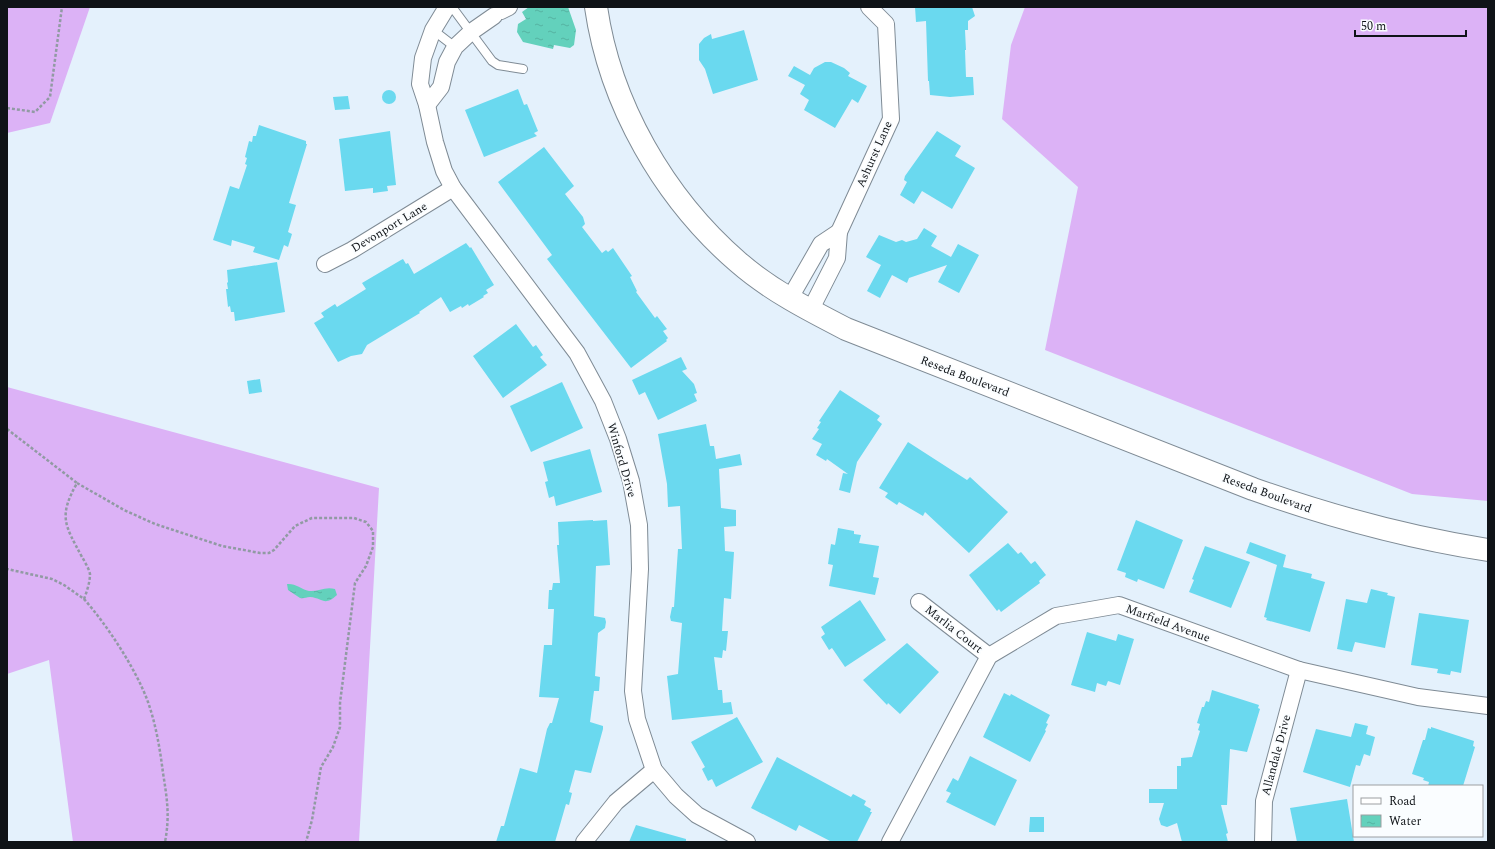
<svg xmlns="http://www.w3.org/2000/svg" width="1495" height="849" font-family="Spectral,serif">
<defs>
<pattern id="water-ripples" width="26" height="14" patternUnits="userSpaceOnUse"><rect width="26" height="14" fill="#63d1bc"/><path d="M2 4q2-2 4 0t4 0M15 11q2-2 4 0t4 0" fill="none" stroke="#55b3a1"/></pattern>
</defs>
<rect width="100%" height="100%" fill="#e4f1fc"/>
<g fill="#dcb2f6">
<path d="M 7,7 L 90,7 L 50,123 L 7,133 Z"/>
<path d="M 1025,7 L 1488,7 L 1488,501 L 1412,494 L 1045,350 L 1078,187 L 1002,119 L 1011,45 Z"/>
<path d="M 7,387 L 379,488 L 359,842 L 73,842 L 49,660 L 7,674 Z"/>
</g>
<g fill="url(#water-ripples)">
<path d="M 529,7 L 568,7 L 576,30 L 574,45 L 570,48 L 554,45 L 553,49 L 523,42 L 517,32 L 518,24 L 526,19 L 522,12 Z"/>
<path d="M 287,584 C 295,583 301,589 309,591 C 318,592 325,586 335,589 L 337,595 C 324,607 323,598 310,597 C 306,597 304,599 300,598 L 288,590 Z"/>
</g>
<g fill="#6ad9ef">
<path d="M 915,7 L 972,7 L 975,16 L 968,21 L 968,30 L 965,30 L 966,50 L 965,50 L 966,77 L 973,77 L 974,95 L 950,97 L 930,95 L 929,81 L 928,81 L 926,21 L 916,22 Z"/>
<path d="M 744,30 L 758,80 L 713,94 L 705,69 L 699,60 L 699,44 L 704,38 L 711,34 L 712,39 Z"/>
<path d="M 825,62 L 831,62 L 844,68 L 850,73 L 848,76 L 867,86 L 858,103 L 852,99 L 835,128 L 804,110 L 809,100 L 800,94 L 805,85 L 788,76 L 794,66 L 810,75 L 814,68 Z"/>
<path d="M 518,89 L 524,105 L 527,104 L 538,131 L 534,133 L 537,136 L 484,157 L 465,110 Z"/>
<circle cx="389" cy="97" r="7"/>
<path d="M 348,96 L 350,109 L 335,110 L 333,97 Z"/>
<path d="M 259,125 L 306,141 L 306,144 L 307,144 L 289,203 L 296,205 L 288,232 L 292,234 L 288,247 L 284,245 L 279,260 L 253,252 L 255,247 L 232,240 L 231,246 L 213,240 L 230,186 L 239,189 L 247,165 L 245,164 L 247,158 L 245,157 L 249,141 L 252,142 L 253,136 L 256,136 Z"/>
<path d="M 390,131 L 396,185 L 387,186 L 388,191 L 373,193 L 373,188 L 345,191 L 339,139 Z"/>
<path d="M 937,131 L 961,146 L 955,156 L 975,168 L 952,209 L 922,191 L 914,204 L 900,195 L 907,182 L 904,180 L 905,176 Z"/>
<path d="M 544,147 L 574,186 L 565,194 L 583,217 L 585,224 L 582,227 L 602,253 L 606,250 L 608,252 L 613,248 L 632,276 L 630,277 L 637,291 L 636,292 L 655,318 L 657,316 L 667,329 L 663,331 L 668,338 L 666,340 L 667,341 L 631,368 L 547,259 L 552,255 L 498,182 Z"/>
<path d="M 924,228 L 937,236 L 931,246 L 951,257 L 958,244 L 979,255 L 959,293 L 938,282 L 947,265 L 909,278 L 907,283 L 892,275 L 880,298 L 867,291 L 881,265 L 866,257 L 879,235 L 896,242 L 902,240 L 906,242 L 917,239 Z"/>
<path d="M 466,243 L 470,248 L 471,247 L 494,285 L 486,290 L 488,293 L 483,296 L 484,297 L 469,306 L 468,304 L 462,308 L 461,306 L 450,312 L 441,297 L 419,312 L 420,313 L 367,345 L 362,354 L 351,356 L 338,362 L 314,323 L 324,317 L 321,313 L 335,304 L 337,307 L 366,289 L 362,283 L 401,260 L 403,259 L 406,264 L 408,263 L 414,274 Z"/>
<path d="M 277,262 L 285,312 L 235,321 L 234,312 L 231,312 L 230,306 L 228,307 L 226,289 L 228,289 L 227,283 L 228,282 L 227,270 Z"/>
<path d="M 516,324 L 533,347 L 536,345 L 543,355 L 540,357 L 547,365 L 503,398 L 473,356 Z"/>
<path d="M 681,357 L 687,369 L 682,371 L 694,384 L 697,393 L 694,394 L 697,401 L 658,420 L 645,392 L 639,395 L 632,380 Z"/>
<path d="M 260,379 L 262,392 L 249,394 L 247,381 Z"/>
<path d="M 562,382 L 583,428 L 531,452 L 510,406 Z"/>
<path d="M 840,390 L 880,416 L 877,420 L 882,424 L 857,462 L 850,493 L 839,490 L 843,473 L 848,474 L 827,459 L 826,461 L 816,455 L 822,444 L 812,439 L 819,429 L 817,428 L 821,422 L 819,421 Z"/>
<path d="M 706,424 L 710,446 L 714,446 L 716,459 L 740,454 L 742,465 L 719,469 L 721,508 L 736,510 L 736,526 L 724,527 L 725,551 L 734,552 L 731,599 L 724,598 L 722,631 L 728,631 L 726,651 L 723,650 L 722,658 L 714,657 L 718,690 L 722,690 L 723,703 L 731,702 L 733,714 L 672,720 L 667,676 L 678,674 L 682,623 L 671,621 L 670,617 L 672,607 L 674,607 L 678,549 L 682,549 L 680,506 L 668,507 L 667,484 L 658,434 Z"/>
<path d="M 908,442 L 967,480 L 970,477 L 1008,512 L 969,553 L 925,512 L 923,516 L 899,502 L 897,505 L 885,497 L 888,493 L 879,488 Z"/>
<path d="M 590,449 L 602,492 L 556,506 L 554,496 L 549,498 L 545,482 L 548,481 L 543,462 Z"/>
<path d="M 593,520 L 593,521 L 607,520 L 610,565 L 596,566 L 594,616 L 605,618 L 606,622 L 605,628 L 598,633 L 595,676 L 600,677 L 599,691 L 594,691 L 590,722 L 603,726 L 603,729 L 591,773 L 575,770 L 569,792 L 572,793 L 569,805 L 566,804 L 555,842 L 496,842 L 501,826 L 504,826 L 520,768 L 537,773 L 547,729 L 550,723 L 552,723 L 559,698 L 539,697 L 544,645 L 552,645 L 554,609 L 548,609 L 549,590 L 552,590 L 553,583 L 560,583 L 557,545 L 559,545 L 558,522 Z"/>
<path d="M 1136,520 L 1183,540 L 1164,589 L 1138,579 L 1137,582 L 1125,577 L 1126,573 L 1117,570 Z"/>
<path d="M 838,528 L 854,531 L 854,534 L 861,535 L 859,543 L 879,546 L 873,577 L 879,578 L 875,595 L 829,586 L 833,565 L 828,564 L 831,544 L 835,545 Z"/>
<path d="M 1250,542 L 1286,555 L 1283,567 L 1312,574 L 1311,578 L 1325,582 L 1310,632 L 1266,620 L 1267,618 L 1264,617 L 1277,565 L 1246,553 Z"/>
<path d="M 1008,543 L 1018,554 L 1021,552 L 1031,564 L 1035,561 L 1046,575 L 1039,581 L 1040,583 L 1001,612 L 999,609 L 997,611 L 969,575 Z"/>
<path d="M 1205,546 L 1250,562 L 1231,608 L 1189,592 L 1194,580 L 1192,579 Z"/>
<path d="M 1371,589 L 1388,593 L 1387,595 L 1395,597 L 1385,648 L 1355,642 L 1352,652 L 1337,649 L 1346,599 L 1367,603 Z"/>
<path d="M 860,600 L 886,640 L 845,667 L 832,648 L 829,650 L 821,637 L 825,634 L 821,627 Z"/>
<path d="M 1419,613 L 1469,620 L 1461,673 L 1451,671 L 1450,675 L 1437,673 L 1438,669 L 1411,665 Z"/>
<path d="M 1087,632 L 1116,641 L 1118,634 L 1134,639 L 1120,685 L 1108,681 L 1106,686 L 1097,683 L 1095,692 L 1071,685 Z"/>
<path d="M 907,643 L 939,672 L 900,714 L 888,703 L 887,705 L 863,680 Z"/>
<path d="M 1212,690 L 1259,705 L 1258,708 L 1260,709 L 1247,752 L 1230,749 L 1227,805 L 1221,805 L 1228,833 L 1226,834 L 1228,842 L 1182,842 L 1177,823 L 1167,827 L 1161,825 L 1159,819 L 1164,803 L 1149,803 L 1149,789 L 1177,789 L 1177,766 L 1181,766 L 1181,758 L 1192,757 L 1200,731 L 1198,730 L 1200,724 L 1197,723 L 1202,707 L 1204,707 L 1206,701 L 1209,702 Z"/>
<path d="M 1004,693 L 1010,696 L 1011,694 L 1050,715 L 1046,723 L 1048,724 L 1045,730 L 1046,731 L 1030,762 L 983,737 Z"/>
<path d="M 737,717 L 763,762 L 716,787 L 712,779 L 708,781 L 702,769 L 705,767 L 691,742 Z"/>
<path d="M 1355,723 L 1368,726 L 1366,734 L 1375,737 L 1370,756 L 1364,754 L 1360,766 L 1356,765 L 1350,787 L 1303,772 L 1316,729 L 1351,737 Z"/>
<path d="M 1431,727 L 1474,741 L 1473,746 L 1475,747 L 1463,786 L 1428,786 L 1429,782 L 1423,780 L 1424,778 L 1412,774 L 1423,740 L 1425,740 L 1428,728 L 1431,729 Z"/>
<path d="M 970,756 L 1017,780 L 995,826 L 946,802 L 951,793 L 946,791 L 953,778 L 958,781 Z"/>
<path d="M 777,757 L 851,797 L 853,794 L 866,801 L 864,805 L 871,809 L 870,812 L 872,812 L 857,842 L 832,842 L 799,825 L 796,831 L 751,808 Z"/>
<path d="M 1347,799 L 1354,842 L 1297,842 L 1290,808 Z"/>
<path d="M 1030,817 L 1044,817 L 1044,832 L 1029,832 Z"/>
<path d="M 636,825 L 686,839 L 686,842 L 629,842 Z"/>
</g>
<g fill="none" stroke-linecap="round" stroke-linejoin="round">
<defs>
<g id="lane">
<path d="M 452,7 L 492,61 L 498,65 L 523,69"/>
<path d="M 433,30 L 455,47"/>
</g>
<g id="street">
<path d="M 447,7 L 433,30 L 423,58 L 420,84 L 427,105 L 435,142 L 444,171 L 453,188 L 577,353 L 603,401 L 618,439 L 631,481 L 639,525 L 640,569 L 633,691 L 637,719 L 654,770 L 676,796 L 697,815 L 747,842"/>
<path d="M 501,11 L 509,7"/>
<path d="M 427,105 L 441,87 L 447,62 L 455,47 L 471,32 L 494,16"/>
<path d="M 839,232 L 891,119 L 886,24 L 869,7"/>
<path d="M 325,264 L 352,250 L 453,188"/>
<path d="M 790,298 L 821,244 L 839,232 L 837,258 L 810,311"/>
<path d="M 919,602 L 989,656"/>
<path d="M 584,842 L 616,802 L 654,770"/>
<path d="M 890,842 L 989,656 L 1056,616 L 1119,605 L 1299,670 L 1418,697 L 1488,706"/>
<path d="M 1263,842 L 1264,801 L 1299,670"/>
</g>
<path id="secondary" d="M 596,7 C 610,104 664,198 738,262 C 770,290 809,310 846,329 L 1253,489 C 1332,517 1405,537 1488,550"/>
</defs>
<use href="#lane" stroke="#7f8b95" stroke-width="10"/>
<use href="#street" stroke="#7f8b95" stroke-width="18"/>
<use href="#secondary" stroke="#7f8b95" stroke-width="24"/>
<g stroke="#919aa3" stroke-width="2.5" stroke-dasharray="3 2" stroke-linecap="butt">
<path d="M 7,108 L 35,112 L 50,97 L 62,7"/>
<path d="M 7,429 L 77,483 C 58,517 65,525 82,557 C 85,562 89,569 90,574 C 90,582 87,591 84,599 L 64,585 L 52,579 L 7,569"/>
<path d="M 77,483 L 124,510 L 155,524 L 222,546 L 260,553 L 269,553 L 274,550 L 295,526 L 312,518 L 354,518 L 366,522 L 373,531 L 373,547 L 366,566 L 355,583 L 340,703 L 340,727 L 333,747 L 321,767 L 312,820 L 306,842"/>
<path d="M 84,599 C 107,625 136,669 148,702 C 156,725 160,749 163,773 C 167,798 170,816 165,842"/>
</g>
<use href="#lane" stroke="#fff" stroke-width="8"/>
<use href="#street" stroke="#fff" stroke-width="16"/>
<use href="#secondary" stroke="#fff" stroke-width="22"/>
</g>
<g text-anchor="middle" stroke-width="3.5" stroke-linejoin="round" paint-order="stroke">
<g font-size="12" fill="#0f1317" stroke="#fafdff">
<text transform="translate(874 154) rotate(-66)" y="4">Ashurst Lane</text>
<text transform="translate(389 227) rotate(-31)" y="4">Devonport Lane</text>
<text transform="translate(965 376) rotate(21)" y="4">Reseda Boulevard</text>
<text transform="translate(622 460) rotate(74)" y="4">Winford Drive</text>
<text transform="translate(1267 493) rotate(20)" y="4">Reseda Boulevard</text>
<text transform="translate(1168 623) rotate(20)" y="4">Marfield Avenue</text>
<text transform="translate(954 629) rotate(38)" y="4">Marlia Court</text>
<text transform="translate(1276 755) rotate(-75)" y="4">Allandale Drive</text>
</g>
</g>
<rect width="1495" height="849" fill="none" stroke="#0f1317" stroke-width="16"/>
<rect x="1353" y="785" width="130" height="52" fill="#fafdff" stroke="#9c9fa2"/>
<rect x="1361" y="798" width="20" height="6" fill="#ffffff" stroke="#9c9fa2"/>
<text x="1389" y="805" font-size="12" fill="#0f1317">Road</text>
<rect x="1361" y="815" width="20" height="12" fill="url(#water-ripples)" stroke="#9c9fa2"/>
<text x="1389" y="825" font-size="12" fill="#0f1317">Water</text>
<path d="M1355 30v6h111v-6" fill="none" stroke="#0f1317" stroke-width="2"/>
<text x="1361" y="30" font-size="12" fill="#0f1317" stroke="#fafdff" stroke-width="3" paint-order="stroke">50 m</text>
</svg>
